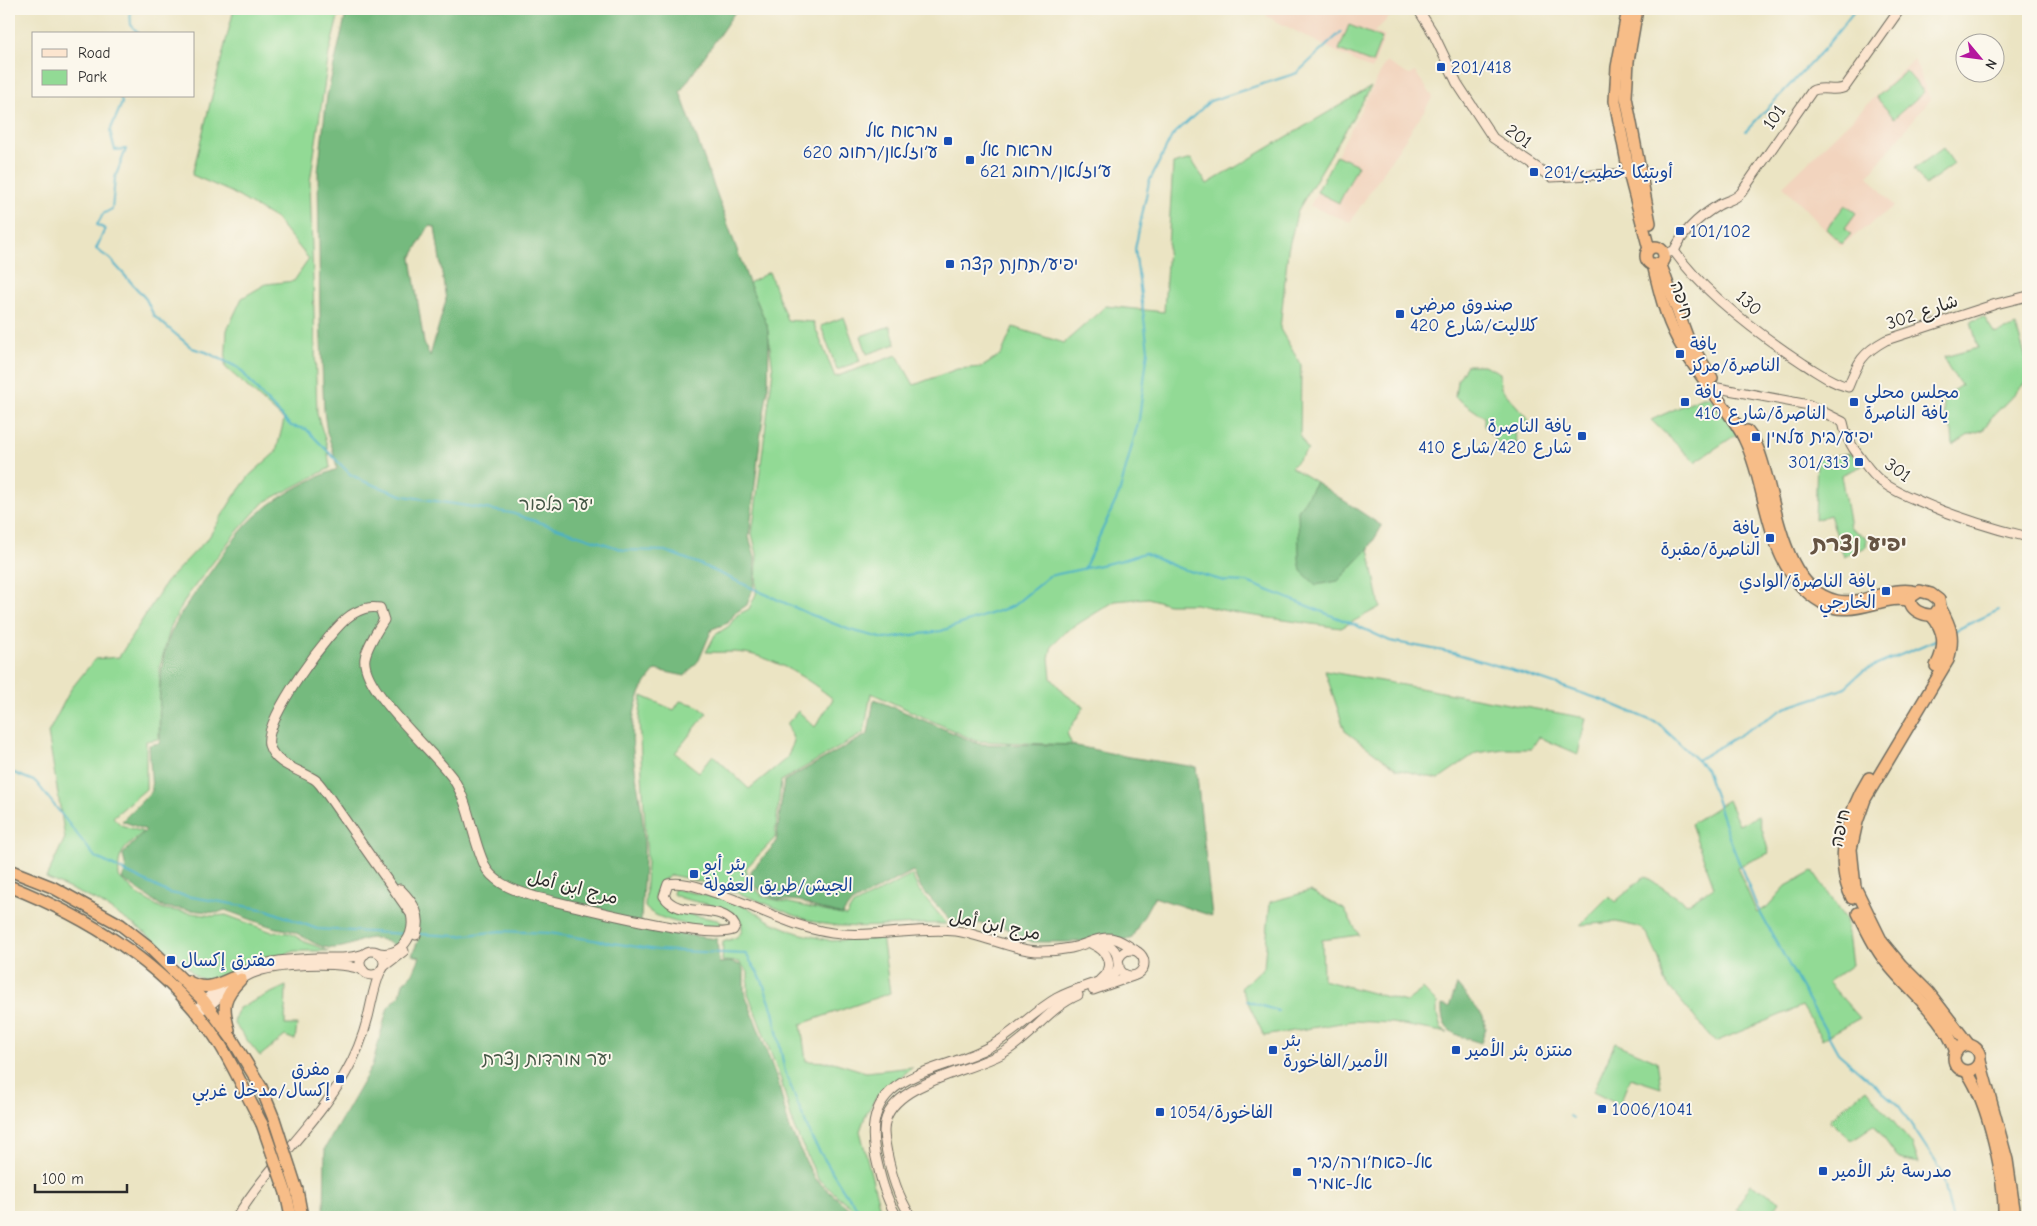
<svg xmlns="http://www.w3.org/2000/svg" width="2037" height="1226" font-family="'Comic Neue','Playpen Sans Arabic','Playpen Sans Hebrew',sans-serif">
<rect width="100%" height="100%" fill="#fbf7ec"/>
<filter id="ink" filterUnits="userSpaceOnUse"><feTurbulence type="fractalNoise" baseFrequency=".02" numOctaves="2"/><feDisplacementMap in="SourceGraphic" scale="10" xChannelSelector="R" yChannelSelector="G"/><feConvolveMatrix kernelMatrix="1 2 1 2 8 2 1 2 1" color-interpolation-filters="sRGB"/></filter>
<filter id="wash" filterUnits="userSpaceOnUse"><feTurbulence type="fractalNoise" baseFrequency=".0096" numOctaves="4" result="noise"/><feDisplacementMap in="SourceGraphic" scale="20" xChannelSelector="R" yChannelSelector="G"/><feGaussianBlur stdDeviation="1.12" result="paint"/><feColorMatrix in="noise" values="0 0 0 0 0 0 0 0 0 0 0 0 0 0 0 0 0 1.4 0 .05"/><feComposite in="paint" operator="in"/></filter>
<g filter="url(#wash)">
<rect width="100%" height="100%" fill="#ebe4c3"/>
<g fill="#f2d4be">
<path d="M 1270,9 L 1398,9 L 1374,32 L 1385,36 L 1372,70 L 1266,16 Z"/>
<path d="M 1914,59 L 1930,99 L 1868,176 L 1894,206 L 1841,246 L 1783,186 Z"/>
<path d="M 1386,62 L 1409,75 L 1415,72 L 1433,97 L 1350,222 L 1310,206 Z"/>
</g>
<g fill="#92da95" stroke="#5e8260">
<path d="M 234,9 L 340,9 L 329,53 L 310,182 L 317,414 L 327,445 L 330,468 L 263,503 L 234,535 L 188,595 L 171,626 L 160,666 L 159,739 L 146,741 L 146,789 L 113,817 L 121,825 L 143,832 C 125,849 117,850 119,877 L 138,895 L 163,909 L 213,916 L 226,915 L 272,932 L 290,933 L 305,942 L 329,951 L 295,951 L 207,981 L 195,976 L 186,965 L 140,929 L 99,902 L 46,878 L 65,838 L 48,733 L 71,689 L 95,659 L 119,657 L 166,582 L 209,537 L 233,498 L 250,475 L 276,452 L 284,420 L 225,367 L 227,330 L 242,298 L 266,284 L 294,281 L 309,259 L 276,219 L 231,192 L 192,175 Z"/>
<path d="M 1349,25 L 1382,38 L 1372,63 L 1339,50 Z"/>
<path d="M 1906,71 L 1924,92 L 1894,118 L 1876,97 Z"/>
<path d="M 1371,87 L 1298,210 L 1288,250 L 1280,329 L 1301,365 L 1300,437 L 1308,450 L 1291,467 L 1316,482 L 1298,512 L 1338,581 L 1369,548 L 1380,607 L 1341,628 L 1241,614 L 1195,604 L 1168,604 L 1148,598 L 1115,601 L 1065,632 L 1052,645 L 1049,658 L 1051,678 L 1065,694 L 1084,707 L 1067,733 L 1072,745 L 976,741 L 871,693 L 864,733 L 781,781 L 775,838 L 746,868 L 749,883 L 764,897 L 846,916 L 852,906 L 912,875 L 918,889 L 947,924 C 906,922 865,931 824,924 C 802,920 780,909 759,901 C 732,890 700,881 671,875 C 664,879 657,883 656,891 C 655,895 654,899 657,902 C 665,911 704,917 717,920 L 721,922 L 722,927 C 706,930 655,921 645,907 L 647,861 L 639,721 L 642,696 L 674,710 L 680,701 L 696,705 L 707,713 L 675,753 L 699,772 L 713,755 L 749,789 L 787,758 L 794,741 L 787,724 L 798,711 L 815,727 L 833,699 C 810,680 775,658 745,653 C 732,651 719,653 706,652 L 715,635 L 729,626 L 737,615 L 749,609 L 756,594 L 757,554 L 752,534 L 773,370 L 767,325 L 749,283 L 769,272 L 787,320 L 813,322 L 835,377 L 897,355 L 914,385 L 957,369 L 982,367 L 1001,355 L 1013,327 L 1064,343 L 1106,306 L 1164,312 L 1173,164 L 1191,159 L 1207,184 Z"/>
<path d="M 1943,148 L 1954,164 L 1925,185 L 1914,169 Z"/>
<path d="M 1336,155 L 1358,165 L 1339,203 L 1317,192 Z"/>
<path d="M 1845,205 L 1856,213 L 1845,228 L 1851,234 L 1842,244 L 1826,229 Z"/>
<path d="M 844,317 L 860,361 L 837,370 L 821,326 Z"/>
<path d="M 1984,317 L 1995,334 L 2016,326 L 2028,365 L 2028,380 L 1991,418 L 1983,430 L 1970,434 L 1953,445 L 1952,432 L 1945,417 L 1942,399 L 1961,385 L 1949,369 L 1944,357 L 1978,348 L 1971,321 Z"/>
<path d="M 890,326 L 896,344 L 867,354 L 861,336 Z"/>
<path d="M 1467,365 L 1484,365 L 1500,373 L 1501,388 L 1528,419 L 1515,434 L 1518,448 L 1501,446 L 1484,426 L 1484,417 L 1455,397 L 1457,381 Z"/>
<path d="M 1702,397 L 1710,397 L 1737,434 L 1695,462 L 1651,420 Z"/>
<path d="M 1851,453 L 1862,466 L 1841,475 L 1850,527 L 1867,539 L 1866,547 L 1844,557 L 1830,515 L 1815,520 L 1817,458 Z"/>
<path d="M 1325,671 L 1586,718 L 1578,754 L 1539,737 L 1531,749 L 1504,749 L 1476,753 L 1438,779 L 1397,769 L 1345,731 Z"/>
<path d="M 1728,800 L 1739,825 L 1758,816 L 1769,853 L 1737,867 L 1757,913 L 1767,907 L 1786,886 L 1813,871 L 1846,919 L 1852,965 L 1828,982 L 1860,1018 L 1822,1039 L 1802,1006 L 1715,1042 L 1664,981 L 1659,959 L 1648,935 L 1639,927 L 1616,922 L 1580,925 L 1609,896 L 1615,902 L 1645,876 L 1687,904 L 1714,887 L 1691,824 Z"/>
<path d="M 674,889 L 726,899 L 752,910 L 771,922 L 798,933 L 832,941 L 882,936 L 890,993 L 801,1024 L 806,1061 L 833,1062 L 866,1072 L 913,1067 L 877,1096 L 866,1114 L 860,1131 L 880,1209 L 888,1217 L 862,1217 L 818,1179 L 794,1128 L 781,1080 L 748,993 L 748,972 L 739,962 L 722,961 L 723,942 C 731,939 743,938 742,926 C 740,903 689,905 673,894 Z"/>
<path d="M 1310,891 L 1344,909 L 1359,935 L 1322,940 L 1323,980 L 1406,1002 L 1423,989 L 1437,1003 L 1437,1014 L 1441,1029 L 1448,1033 L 1392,1023 L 1353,1021 L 1264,1036 L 1241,988 L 1264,967 L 1270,902 Z"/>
<path d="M 286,986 L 285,1025 L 297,1025 L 295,1040 L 285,1036 L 260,1056 L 234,1024 L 235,1017 L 239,1008 Z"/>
<path d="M 1615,1043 L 1657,1061 L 1661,1088 L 1630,1078 L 1619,1105 L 1593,1092 Z"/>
<path d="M 1866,1089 L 1912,1144 L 1919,1163 L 1899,1159 L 1874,1125 L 1852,1140 L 1829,1120 Z"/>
<path d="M 1751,1184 L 1780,1201 L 1770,1217 L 1751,1217 L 1736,1209 Z"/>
</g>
<g fill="#75ba7e" stroke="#507254" fill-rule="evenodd">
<path d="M 347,9 L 737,9 L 680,92 L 749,283 L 767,325 L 769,341 L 768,388 L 761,432 L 749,537 L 755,557 L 755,583 L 747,605 L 735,613 L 728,623 L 712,629 L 699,660 L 685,676 L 656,670 C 615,713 639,774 643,825 C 646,857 642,890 641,922 L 680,934 L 717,939 L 719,963 L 729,962 L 741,965 L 744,972 L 744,991 L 778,1082 L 789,1127 L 814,1178 L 858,1217 L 324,1217 L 325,1148 L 372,1066 L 388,1007 L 400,995 L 403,983 L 413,973 L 420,957 L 412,955 L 418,941 L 417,930 L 396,947 C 366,927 360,947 334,948 C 316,949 304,934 288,930 C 284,929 280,929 276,928 C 259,923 242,916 225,910 L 217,913 L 163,907 L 122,879 L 126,870 L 123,854 L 146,830 L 122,821 L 152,791 L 149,745 L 160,743 C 160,710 157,673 168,641 C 175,619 190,601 203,582 C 221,558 239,528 264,509 C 286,492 311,479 337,469 L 333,450 L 327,433 L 324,411 L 320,315 L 318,172 L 327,96 ZM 429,226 L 435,227 L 446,300 L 430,356 L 424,343 L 411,258 Z"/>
<path d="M 1316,482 L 1382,526 L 1369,548 L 1338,581 L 1316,585 L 1301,571 L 1299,559 L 1298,511 Z"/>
<path d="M 874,699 L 979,744 L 1072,745 L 1129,757 L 1196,767 L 1212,916 L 1154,897 L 1131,939 L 1070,942 L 1032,942 L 999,925 L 951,921 L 920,887 L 913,871 L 850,904 L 842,915 L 814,907 L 800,901 L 776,899 L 764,894 L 752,883 L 751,871 L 776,843 L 784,781 L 868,734 Z"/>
<path d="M 1457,985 L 1483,1016 L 1486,1028 L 1481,1043 C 1457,1035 1440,1034 1442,1005 L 1449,1007 Z"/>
</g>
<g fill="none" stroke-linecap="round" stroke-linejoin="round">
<g stroke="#4ab1c9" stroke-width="2">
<path d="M 130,9 L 131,25 L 139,34"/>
<path d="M 120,96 L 122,103 L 110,131 L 115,150 L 126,149 L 115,178 L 112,209 L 103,214 L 97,225 L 105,229 L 96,249 L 110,259 L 146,299 L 154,316 L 192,348 L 206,352 L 239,368 L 264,398 L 291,426 L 306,429 L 350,474 L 363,481 L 404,496 L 511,513 L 624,550 L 665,551 L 697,563 L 807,613 L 850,630 L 885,639 L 941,631 L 1013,606 L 1049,576 L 1119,561 L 1144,553 L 1179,568 L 1224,581 L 1247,582 L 1353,624 L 1390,641 L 1454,653 L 1519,672 L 1605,701 L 1659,724 L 1706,769 L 1730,840 L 1757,907 L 1838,1053 L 1899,1106 L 1941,1170 L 1952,1217"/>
<path d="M 1746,131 L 1824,49 L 1856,9"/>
<path d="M 1084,569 L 1119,494 L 1139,419 L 1148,350 L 1135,249 L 1149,182 L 1172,136 L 1210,101 L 1297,73 L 1341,32"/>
<path d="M 1954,631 L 1999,610"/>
<path d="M 1697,760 L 1785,708 L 1843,689 L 1863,671 L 1938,639"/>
<path d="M 9,771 L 36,782 L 95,857 L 169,893 L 267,910 L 317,929 L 406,934"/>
<path d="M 418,934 L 458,936 L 501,931 L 549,933 L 657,950 L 746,954 L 762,980 L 773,1011 L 785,1072 L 812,1139 L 844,1191 L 865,1217"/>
<path d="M 1247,1001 L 1278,1011"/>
<path d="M 1570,1116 L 1573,1118"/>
</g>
</g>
</g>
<g filter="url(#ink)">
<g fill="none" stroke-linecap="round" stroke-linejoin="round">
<defs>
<g id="secondary">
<path d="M 1418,9 L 1433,33 L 1457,83 L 1493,138 L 1551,177 L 1633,173"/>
<path d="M 1674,251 C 1705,294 1760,335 1804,364 C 1819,373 1832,383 1848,387 C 1858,362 1862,353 1886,340 L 1996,304 L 2028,296"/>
<path d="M 1674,251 C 1683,232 1699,217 1717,206 C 1726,200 1734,201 1741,193 L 1812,91 C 1822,85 1835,93 1845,87 L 1900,9"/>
<path d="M 1663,254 L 1674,251"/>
<path d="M 1718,388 L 1809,405 L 1843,422 C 1845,434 1851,446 1859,456 C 1866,465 1872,475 1882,482 C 1893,490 1906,496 1919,501 C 1955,517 1990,528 2028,537"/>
<path d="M 400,889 C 413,902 423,916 416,935"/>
<path d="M 1092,944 C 1109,951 1115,967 1100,980"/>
<path d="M 1097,944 C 1109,942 1117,949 1118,961"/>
<circle cx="1131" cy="963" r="13"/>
<circle cx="372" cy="963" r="12"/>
<path d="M 379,953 C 402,957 416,934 411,914 L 324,790 C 321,786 318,781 314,779 C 298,769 275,765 269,745 C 263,720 330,629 351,615 C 361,609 369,606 380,608 L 384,620 C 377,631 367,646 365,658 C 360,689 436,753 454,780 C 471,807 472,842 487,870 C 499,886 517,891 536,897 C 571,905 708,941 733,930 L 735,926 C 722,901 678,920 664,896 L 668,884 C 683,881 699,887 713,892 C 755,905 797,931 842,934 C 880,937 918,927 956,931 C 984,935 1015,951 1041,951 C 1051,951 1061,950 1071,948 C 1085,945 1101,935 1115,939 C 1123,941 1128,946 1135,950"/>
<path d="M 383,967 L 404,951"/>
<path d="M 1093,990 L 1133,976"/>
<path d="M 202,1009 L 208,1007 C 222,995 235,981 251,974 C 275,963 340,961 363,970"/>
<path d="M 195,1012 C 233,966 262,960 318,958 C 334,958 350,959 365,954"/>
<path d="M 237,1217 C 268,1166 315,1126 345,1074 C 355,1057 363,1037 368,1017 C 372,1001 374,985 381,970"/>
<path d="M 897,1217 C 885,1197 880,1176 875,1153 C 861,1073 933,1075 985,1049 C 1012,1036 1031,1013 1057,998 C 1074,989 1092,985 1110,977 L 1116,972 L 1119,965"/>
<path d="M 911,1217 C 898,1196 892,1177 887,1153 C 885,1142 882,1129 886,1119 C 898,1082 971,1071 1003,1053 C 1031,1037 1048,1008 1078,995"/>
</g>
<g id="highway">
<path d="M 1628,9 L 1617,67 L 1615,101 L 1629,173 L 1649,249"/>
<path d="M 1637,9 L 1628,61 L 1626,97 L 1650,223"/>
<circle cx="1655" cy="256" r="9"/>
<path d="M 1660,263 L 1689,342 L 1712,378"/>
<path d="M 1653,264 C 1659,290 1665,316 1678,340 C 1690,362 1706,382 1721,403 C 1729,414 1738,425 1744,438 C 1770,491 1764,569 1821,602 C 1851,621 1886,592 1910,601"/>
<path d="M 1747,431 C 1751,436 1755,442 1757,447 C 1776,491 1779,589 1837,601 C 1864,606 1890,585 1917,592"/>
<path d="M 1920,591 L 1931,594 L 1939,600 L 1940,607 L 1934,615 C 1924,616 1907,610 1911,597 Z"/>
<path d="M 1940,607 C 1951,627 1955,637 1948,660 L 1865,799 L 1857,822 L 1851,849 L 1855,887 L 1882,942 L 1901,965 L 1929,993 L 1969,1045"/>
<path d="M 1931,615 C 1945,630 1946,648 1936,666"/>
<path d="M 9,870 L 52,887 L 121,925 L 148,946 L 204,1001 L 232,1039 L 261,1087 L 274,1119"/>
<path d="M 9,886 C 92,919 172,968 221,1046 C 236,1071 248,1098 262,1124"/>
<path d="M 1852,898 C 1833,860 1848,812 1869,778"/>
<path d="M 1858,913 C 1867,930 1874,948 1887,963 C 1910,993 1943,1015 1956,1052"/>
<path d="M 187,981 C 204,991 215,986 232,978"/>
<path d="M 229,1030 C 222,1006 223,997 241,979"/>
<circle cx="1967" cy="1058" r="13"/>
<path d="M 1980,1061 L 2007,1160 L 2014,1209 L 2013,1217"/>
<path d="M 1967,1072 C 1989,1104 2005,1178 2004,1217"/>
<path d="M 297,1190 L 302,1217"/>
<path d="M 286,1193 L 291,1217"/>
</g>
</defs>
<use href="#secondary" stroke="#6e6c60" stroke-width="11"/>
<use href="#highway" stroke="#6e6c60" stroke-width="14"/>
<use href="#secondary" stroke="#fce5cf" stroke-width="9"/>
<use href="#highway" stroke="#f7bd88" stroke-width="11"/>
<defs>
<g id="highway-bridge">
<path d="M 274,1119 L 297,1190"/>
<path d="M 262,1124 L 286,1193"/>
</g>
</defs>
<use href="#highway-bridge" stroke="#6e6c60" stroke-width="14" stroke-linecap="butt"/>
<use href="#highway-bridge" stroke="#f7bd88" stroke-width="11"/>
</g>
</g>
<g fill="#1a4fb4" stroke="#fbf7ec" stroke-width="2">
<rect x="1436" y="62" width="10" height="10" rx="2.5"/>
<rect x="943" y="136" width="10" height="10" rx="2.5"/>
<rect x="965" y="155" width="10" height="10" rx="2.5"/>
<rect x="1529" y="167" width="10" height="10" rx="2.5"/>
<rect x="1675" y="226" width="10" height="10" rx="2.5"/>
<rect x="945" y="259" width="10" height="10" rx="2.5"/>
<rect x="1395" y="309" width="10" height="10" rx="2.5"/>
<rect x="1675" y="349" width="10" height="10" rx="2.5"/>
<rect x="1680" y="397" width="10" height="10" rx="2.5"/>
<rect x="1849" y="397" width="10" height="10" rx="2.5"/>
<rect x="1577" y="431" width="10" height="10" rx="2.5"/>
<rect x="1751" y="432" width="10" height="10" rx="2.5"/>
<rect x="1854" y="457" width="10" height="10" rx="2.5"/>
<rect x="1765" y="533" width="10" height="10" rx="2.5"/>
<rect x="1881" y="586" width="10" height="10" rx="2.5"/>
<rect x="689" y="869" width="10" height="10" rx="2.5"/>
<rect x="166" y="955" width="10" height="10" rx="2.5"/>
<rect x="1268" y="1045" width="10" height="10" rx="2.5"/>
<rect x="1451" y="1045" width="10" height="10" rx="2.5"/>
<rect x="335" y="1074" width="10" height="10" rx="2.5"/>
<rect x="1597" y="1104" width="10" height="10" rx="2.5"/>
<rect x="1155" y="1107" width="10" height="10" rx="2.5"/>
<rect x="1818" y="1166" width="10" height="10" rx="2.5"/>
<rect x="1292" y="1167" width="10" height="10" rx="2.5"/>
</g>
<g text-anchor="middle" stroke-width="4" stroke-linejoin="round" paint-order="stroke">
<g font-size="18" fill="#164399" stroke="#fbf7ec" text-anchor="start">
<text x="1451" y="73">201/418</text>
<text x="938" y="137" text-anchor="end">מראח אל<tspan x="938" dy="21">ע׳וזלאן/רחוב 620</tspan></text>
<text x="980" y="156">מראח אל<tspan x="980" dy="21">ע׳וזלאן/רחוב 621</tspan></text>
<text x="1544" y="178">أوبتيكا خطيب/201</text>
<text x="1690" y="237">101/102</text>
<text x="960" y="270">יפיע/תחנת קצה</text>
<text x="1410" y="310">صندوق مرضى<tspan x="1410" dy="21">كلاليت/شارع 420</tspan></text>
<text x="1690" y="350">يافة<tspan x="1690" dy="21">الناصرة/مركز</tspan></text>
<text x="1695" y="398">يافة<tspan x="1695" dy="21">الناصرة/شارع 410</tspan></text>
<text x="1864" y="398">مجلس محلي<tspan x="1864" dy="21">يافة الناصرة</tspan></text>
<text x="1572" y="432" text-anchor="end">يافة الناصرة<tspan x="1572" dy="21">شارع 420/شارع 410</tspan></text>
<text x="1766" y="443">יפיע/בית עלמין</text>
<text x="1849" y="468" text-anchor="end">301/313</text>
<text x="1760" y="534" text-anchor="end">يافة<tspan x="1760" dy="21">الناصرة/مقبرة</tspan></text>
<text x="1876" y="587" text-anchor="end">يافة الناصرة/الوادي<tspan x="1876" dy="21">الخارجي</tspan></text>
<text x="704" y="870">بئر أبو<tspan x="704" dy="21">الجيش/طريق العفولة</tspan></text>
<text x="181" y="966">مفترق إكسال</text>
<text x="1283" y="1046">بئر<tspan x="1283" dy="21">الأمير/الفاخورة</tspan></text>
<text x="1466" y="1056">منتزه بئر الأمير</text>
<text x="330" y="1075" text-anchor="end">مفرق<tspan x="330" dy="21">إكسال/مدخل غربي</tspan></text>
<text x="1612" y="1115">1006/1041</text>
<text x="1170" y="1118">الفاخورة/1054</text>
<text x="1307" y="1168">אל-פאח׳ורה/ביר<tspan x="1307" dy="21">אל-אמיר</tspan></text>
<text x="1833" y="1177">مدرسة بئر الأمير</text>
</g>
<g font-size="18" fill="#2b2b2b" stroke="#fbf7ec">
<text transform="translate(1774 117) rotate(-55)" y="6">101</text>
<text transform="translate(1519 136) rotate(36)" y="6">201</text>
<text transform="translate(1682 300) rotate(72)" y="6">חיפה</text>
<text transform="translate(1749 303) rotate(42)" y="6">130</text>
<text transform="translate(1922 312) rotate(-19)" y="6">شارع 302</text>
<text transform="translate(1898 470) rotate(35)" y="6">301</text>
<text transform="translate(1840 828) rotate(-78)" y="6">חיפה</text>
<text transform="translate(573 887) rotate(14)" y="6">مرج ابن أمل</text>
<text transform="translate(995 925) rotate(11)" y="6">مرج ابن أمل</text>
</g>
<g font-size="18" fill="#455746" stroke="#fbf7ec">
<text x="556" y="510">יער בלפור</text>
<text x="547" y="1065">יער מורדות נצרת</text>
</g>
<g font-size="22" font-weight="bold" fill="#665443" stroke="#fbf7ec">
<text x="1859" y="551">יפיע נצרת</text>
</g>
</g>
<rect width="2037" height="1226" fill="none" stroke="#fbf7ec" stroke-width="30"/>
<rect x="32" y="32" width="162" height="65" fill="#fbf7ec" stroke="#a8a59f"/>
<rect x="42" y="49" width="25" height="8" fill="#fce5cf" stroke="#a8a59f"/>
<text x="78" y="58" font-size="15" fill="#2b2b2b">Road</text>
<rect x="42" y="70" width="25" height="15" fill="#92da95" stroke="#a8a59f"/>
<text x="78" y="82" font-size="15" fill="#2b2b2b">Park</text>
<g transform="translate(1980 58) rotate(119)"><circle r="24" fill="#fbf7ec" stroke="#a8a59f"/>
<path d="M0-4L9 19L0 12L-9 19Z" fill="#b5179e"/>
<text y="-8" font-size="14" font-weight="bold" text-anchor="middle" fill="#2b2b2b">N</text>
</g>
<path d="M35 1184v8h92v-8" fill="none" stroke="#2b2b2b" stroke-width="2.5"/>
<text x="42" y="1184" font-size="15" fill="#2b2b2b" stroke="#fbf7ec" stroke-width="4" paint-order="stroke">100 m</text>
</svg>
